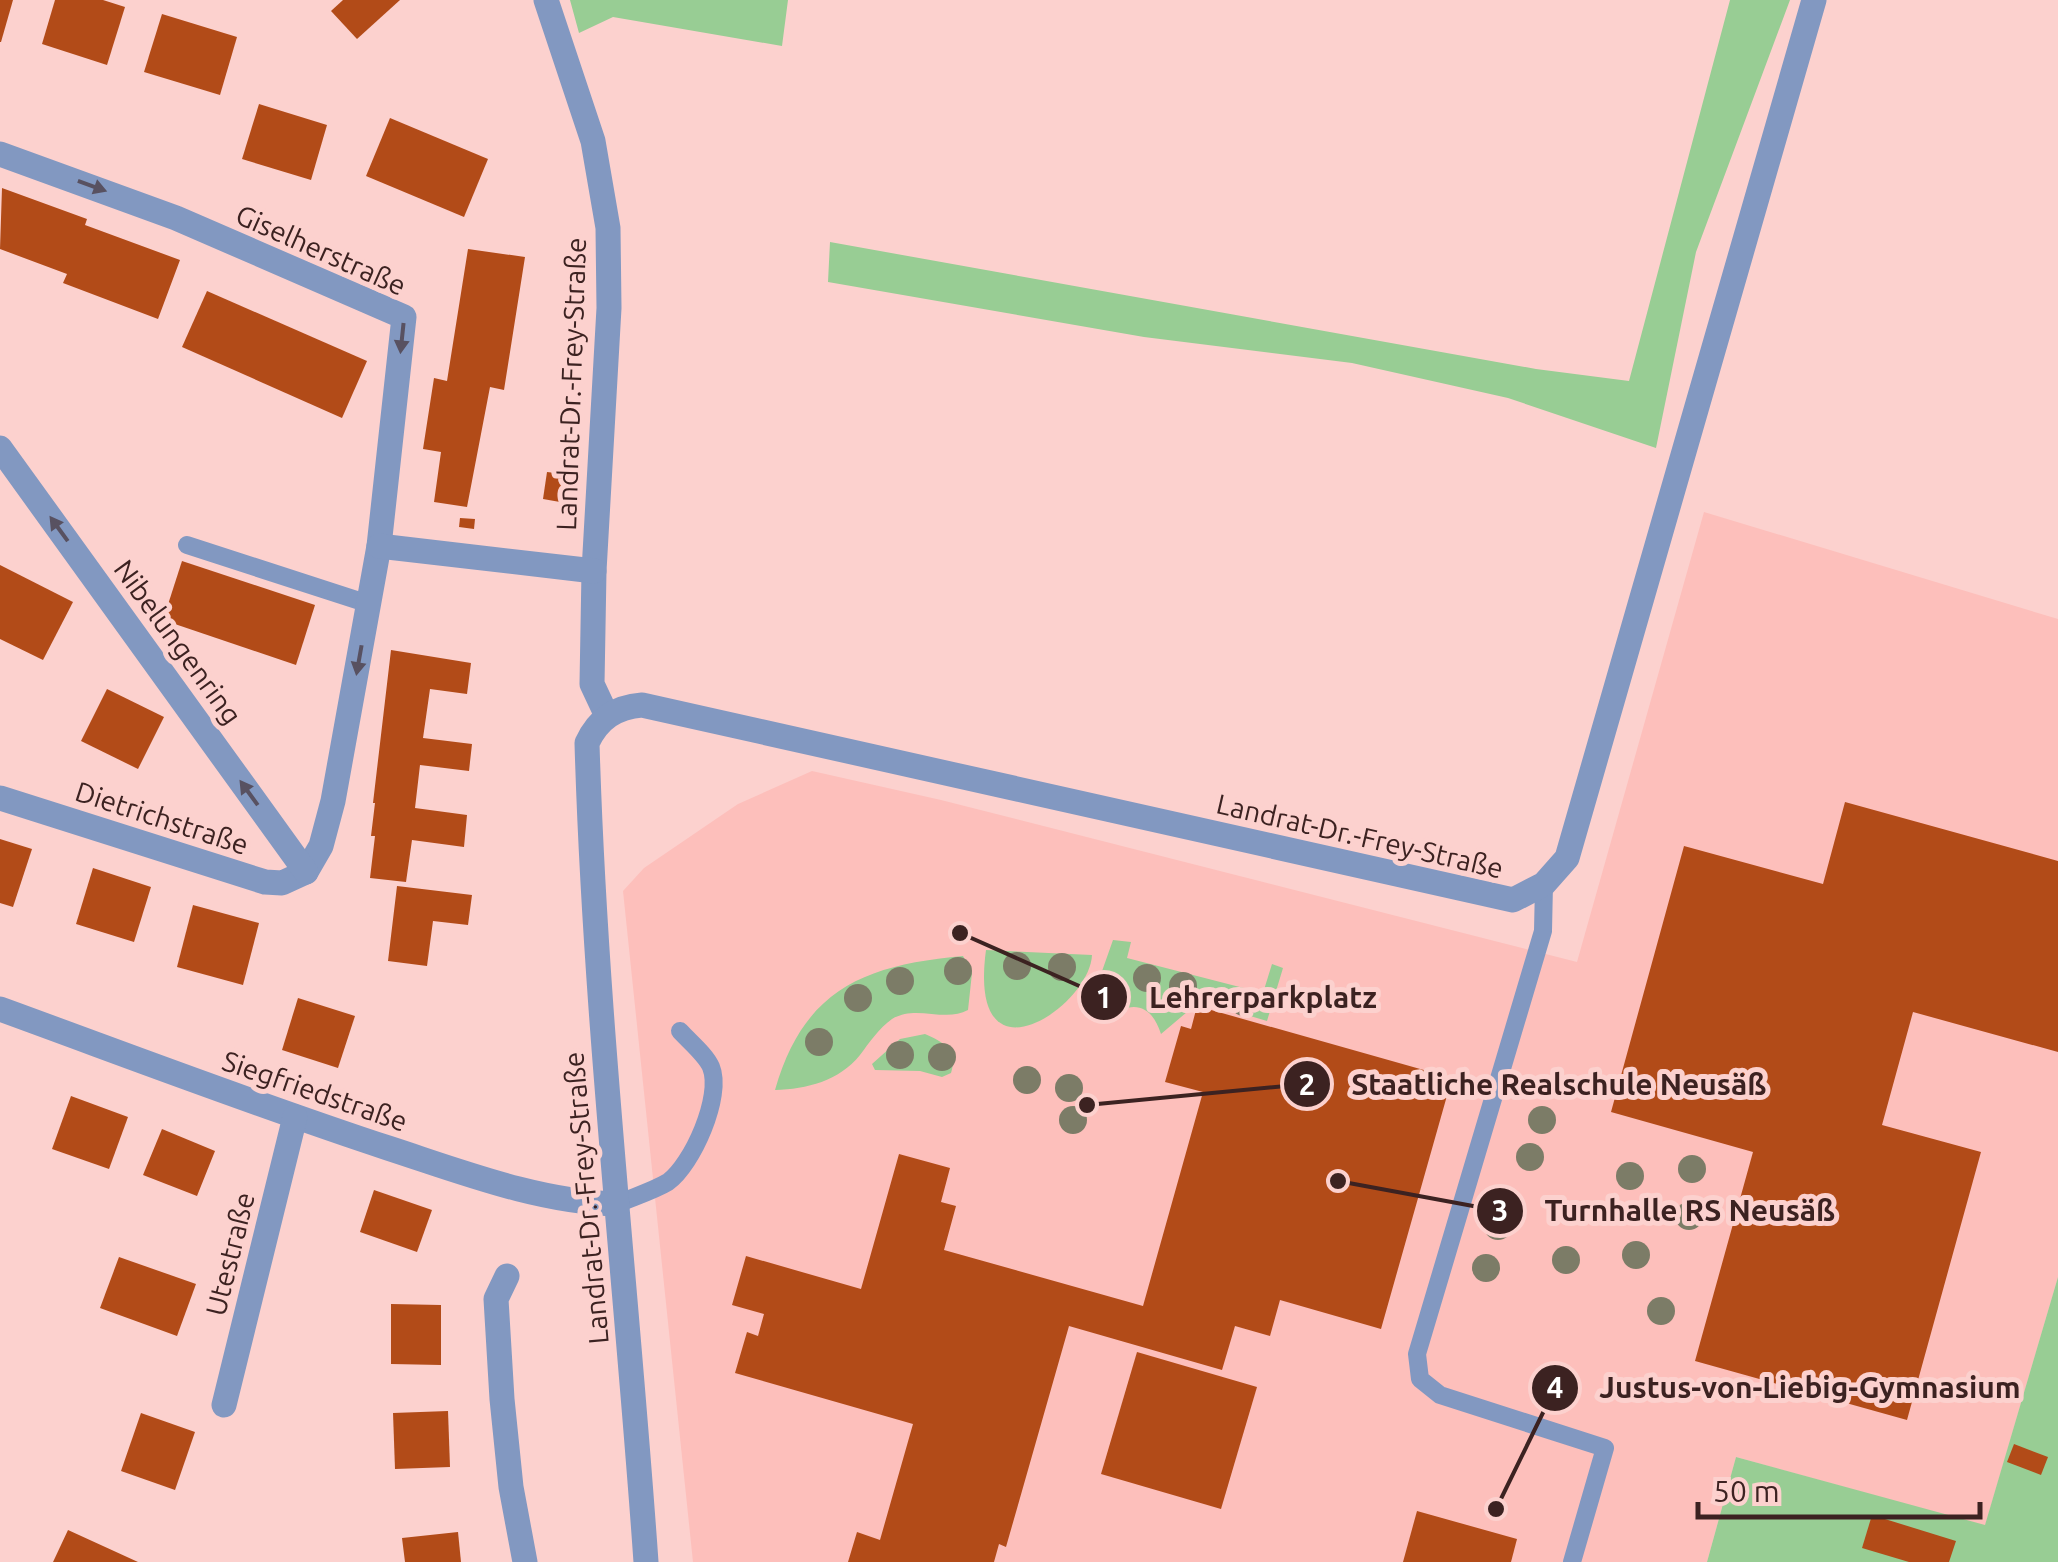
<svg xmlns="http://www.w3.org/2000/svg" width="2058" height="1562" font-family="Ubuntu,sans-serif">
<rect width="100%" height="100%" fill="#fcd1ce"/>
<path fill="#fdbfbb" d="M 1704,512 L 2058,619 L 2058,1277 L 1985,1526 L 1736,1457 L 1707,1562 L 693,1562 L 623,891 L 644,868 L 738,804 L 812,771 L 941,800 L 1577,962 Z"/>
<g fill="#98cd94">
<path d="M 570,0 L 788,0 L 782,46 L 613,17 L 579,33 Z"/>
<path d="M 1730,0 L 1790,0 L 1696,252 L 1656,448 L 1508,398 L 1352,363 L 1144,337 L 828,282 L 830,242 L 1536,369 L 1629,381 Z"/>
<path d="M 1113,940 L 1131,942 L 1127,958 L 1263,993 L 1272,964 L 1283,968 L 1267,1021 L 1200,1001 L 1161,1034 C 1150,1000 1128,1001 1104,1021 L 1097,1020 L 1089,1008 Z"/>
<path d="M 986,950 L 1092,955 C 1090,1006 967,1091 986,950 Z"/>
<path d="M 963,956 L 972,973 L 968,1010 C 945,1023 916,1004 892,1019 C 879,1028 869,1043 860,1055 C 839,1081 807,1089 775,1090 C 804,988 866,965 963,956 Z"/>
<path d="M 925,1034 C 943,1042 959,1050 951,1073 L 942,1077 L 920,1071 L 875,1070 L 872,1064 L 900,1039 Z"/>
<path d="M 2058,1277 L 2058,1562 L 1707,1562 L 1736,1457 L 1985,1525 Z"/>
</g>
<g fill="#b24b18">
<path d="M 0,0 L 13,0 L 1,42 L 0,42 Z"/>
<path d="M 55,0 L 103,0 L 125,7 L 107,65 L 42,44 Z"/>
<path d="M 343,0 L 400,0 L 357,39 L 331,11 Z"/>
<path d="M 162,14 L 237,37 L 220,95 L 144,72 Z"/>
<path d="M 259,104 L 327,125 L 311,180 L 242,159 Z"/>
<path d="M 390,118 L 488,159 L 464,217 L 366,176 Z"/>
<path d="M 2,188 L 87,219 L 85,225 L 180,260 L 158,319 L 63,283 L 67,274 L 0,249 Z"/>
<path d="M 468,249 L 525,257 L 504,390 L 490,387 L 467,507 L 434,502 L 441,452 L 423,449 L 434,378 L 447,381 Z"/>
<path d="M 207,291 L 367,361 L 342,418 L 182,347 Z"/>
<path d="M 547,472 L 564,474 L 560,502 L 543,499 Z"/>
<path d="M 460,518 L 475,519 L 474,529 L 459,527 Z"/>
<path d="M 182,561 L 315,605 L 296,665 L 163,620 Z"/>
<path d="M 0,565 L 73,602 L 43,660 L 0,639 Z"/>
<path d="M 391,650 L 471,663 L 467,694 L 430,689 L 423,738 L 472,744 L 469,771 L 420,765 L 415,808 L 467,815 L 464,847 L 412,840 L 406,882 L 370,878 L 375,836 L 371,836 L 375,803 L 373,803 Z"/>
<path d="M 107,689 L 164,717 L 138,769 L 81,741 Z"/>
<path d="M 1845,802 L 2058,861 L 2058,1052 L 1913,1012 L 1882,1125 L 1981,1152 L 1907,1420 L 1695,1361 L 1753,1152 L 1611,1112 L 1684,846 L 1823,884 Z"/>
<path d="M 0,839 L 32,849 L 13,907 L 0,903 Z"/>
<path d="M 93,868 L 151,887 L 134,942 L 76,924 Z"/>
<path d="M 397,886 L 472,895 L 468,925 L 433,921 L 427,966 L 388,961 Z"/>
<path d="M 193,905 L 259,923 L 243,985 L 177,967 Z"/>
<path d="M 298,998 L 355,1016 L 338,1068 L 282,1050 Z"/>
<path d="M 1197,1006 L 1452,1078 L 1381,1329 L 1280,1300 L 1270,1336 L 1235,1326 L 1222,1370 L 1069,1326 L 1006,1547 L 999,1544 L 994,1562 L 848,1562 L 857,1532 L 880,1540 L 913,1424 L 735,1373 L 747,1332 L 758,1336 L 764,1314 L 732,1305 L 746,1256 L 861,1289 L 899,1154 L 950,1168 L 941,1202 L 956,1206 L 944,1250 L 1143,1306 L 1203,1092 L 1165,1082 L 1181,1026 L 1191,1029 Z"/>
<path d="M 71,1096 L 128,1117 L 109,1169 L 52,1149 Z"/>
<path d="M 162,1129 L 215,1151 L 197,1196 L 143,1175 Z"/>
<path d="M 374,1190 L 432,1210 L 417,1252 L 360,1232 Z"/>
<path d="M 119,1257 L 196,1284 L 177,1336 L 100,1308 Z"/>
<path d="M 391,1304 L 441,1305 L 441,1365 L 391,1364 Z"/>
<path d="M 1137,1352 L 1257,1387 L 1221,1509 L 1101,1474 Z"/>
<path d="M 448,1411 L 450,1467 L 395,1469 L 393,1413 Z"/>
<path d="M 141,1413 L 195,1432 L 175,1490 L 121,1471 Z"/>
<path d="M 2014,1444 L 2048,1457 L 2041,1475 L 2007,1462 Z"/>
<path d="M 1417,1511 L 1517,1539 L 1511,1562 L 1403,1562 Z"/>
<path d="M 1872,1515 L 1956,1541 L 1949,1562 L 1909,1562 L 1862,1548 Z"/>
<path d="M 68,1530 L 138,1562 L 53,1562 Z"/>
<path d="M 458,1532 L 461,1562 L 405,1562 L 402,1538 Z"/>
</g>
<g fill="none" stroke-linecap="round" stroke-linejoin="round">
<g stroke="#8298c1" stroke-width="18">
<path d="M 187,545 L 369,604"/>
<path d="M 1544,884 L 1543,931 L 1417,1354 L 1420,1379 L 1440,1395 L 1605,1448 L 1572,1562"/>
<path d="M 617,1204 C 633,1197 653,1191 668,1182 C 692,1165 723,1096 711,1067 C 706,1055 689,1041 680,1031"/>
</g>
<g stroke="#8298c1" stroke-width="25">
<path d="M 546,0 L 593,141 L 608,228 L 609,308 L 594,571 L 592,684 L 607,716"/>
<path d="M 0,154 L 176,218 L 404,317 L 379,546 L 333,801 L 321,846 L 306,872 L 282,883 L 265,882 L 0,798"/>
<path d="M 0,448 L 306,872"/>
<path d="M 379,546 L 594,571"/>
<path d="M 0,1009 C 129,1056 257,1105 388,1148 C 462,1172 539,1202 617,1204"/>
<path d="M 507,1276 L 496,1299 L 502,1399 L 511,1487 L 525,1562"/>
<path d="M 224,1405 L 295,1117"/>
<path d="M 646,1562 C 627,1289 595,1017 587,743 C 598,719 616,707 642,705 L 1513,900 L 1544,884 L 1567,858 L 1814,0"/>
</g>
</g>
<g fill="#7c7c67">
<circle cx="1017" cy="966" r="14"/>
<circle cx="1062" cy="967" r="14"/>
<circle cx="958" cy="971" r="14"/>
<circle cx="1147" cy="978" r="14"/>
<circle cx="900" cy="981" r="14"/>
<circle cx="1183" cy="986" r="14"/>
<circle cx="858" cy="998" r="14"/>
<circle cx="1244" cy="1002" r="14"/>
<circle cx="819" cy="1042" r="14"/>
<circle cx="900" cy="1055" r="14"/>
<circle cx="942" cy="1057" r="14"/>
<circle cx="1027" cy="1080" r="14"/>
<circle cx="1069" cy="1088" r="14"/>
<circle cx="1073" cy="1120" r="14"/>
<circle cx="1542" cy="1120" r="14"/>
<circle cx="1530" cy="1157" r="14"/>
<circle cx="1692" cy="1169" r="14"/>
<circle cx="1630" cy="1176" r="14"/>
<circle cx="1689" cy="1216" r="14"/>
<circle cx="1498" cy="1226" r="14"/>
<circle cx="1636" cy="1255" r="14"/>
<circle cx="1566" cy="1260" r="14"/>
<circle cx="1486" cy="1268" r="14"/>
<circle cx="1661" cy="1311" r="14"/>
</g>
<defs><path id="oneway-solid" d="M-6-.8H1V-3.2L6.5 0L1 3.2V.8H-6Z" transform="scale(2.5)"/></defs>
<g fill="#585161">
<use href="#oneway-solid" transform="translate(92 186) rotate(20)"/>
<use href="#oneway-solid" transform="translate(402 338) rotate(96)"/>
<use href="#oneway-solid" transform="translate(59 529) rotate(-126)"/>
<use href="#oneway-solid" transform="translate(359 660) rotate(100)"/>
<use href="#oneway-solid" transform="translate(249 793) rotate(-126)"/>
</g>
<g text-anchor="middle" stroke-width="10" stroke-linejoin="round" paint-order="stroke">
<g font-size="28" fill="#3c2221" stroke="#fcd1ce">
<text transform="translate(321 250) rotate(24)" y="10">Giselherstraße</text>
<text transform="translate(571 384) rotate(-88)" y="10">Landrat-Dr.-Frey-Straße</text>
<text transform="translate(178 642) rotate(54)" y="10">Nibelungenring</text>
<text transform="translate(162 818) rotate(18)" y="10">Dietrichstraße</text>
<text transform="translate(1360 836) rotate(13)" y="10">Landrat-Dr.-Frey-Straße</text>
<text transform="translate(315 1091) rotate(19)" y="10">Siegfriedstraße</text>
<text transform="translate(586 1198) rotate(-95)" y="10">Landrat-Dr.-Frey-Straße</text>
<text transform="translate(230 1254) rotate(-76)" y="10">Utestraße</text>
</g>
</g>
<path fill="none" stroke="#3c2221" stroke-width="4" d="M960 933L1104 997M1087 1105L1307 1084M1338 1181L1500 1211M1496 1509L1555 1388"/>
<g fill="#3c2221" stroke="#fcd1ce" stroke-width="4">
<circle cx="960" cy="933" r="10"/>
<circle cx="1087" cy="1105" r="10"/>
<circle cx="1338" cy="1181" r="10"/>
<circle cx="1496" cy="1509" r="10"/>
<circle cx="1104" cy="997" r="25"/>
<circle cx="1307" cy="1084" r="25"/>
<circle cx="1500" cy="1211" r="25"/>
<circle cx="1555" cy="1388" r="25"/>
</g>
<g font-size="30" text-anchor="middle" font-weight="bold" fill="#fff">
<text x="1104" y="1008">1</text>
<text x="1307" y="1095">2</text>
<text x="1500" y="1221">3</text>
<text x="1555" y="1398">4</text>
</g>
<g font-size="30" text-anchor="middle" font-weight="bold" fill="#3c2221" stroke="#fcd1ce" stroke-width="10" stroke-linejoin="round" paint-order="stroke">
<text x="1263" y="1008">Lehrerparkplatz</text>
<text x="1559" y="1095">Staatliche Realschule Neusäß</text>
<text x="1690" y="1221">Turnhalle RS Neusäß</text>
<text x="1810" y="1398">Justus-von-Liebig-Gymnasium</text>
</g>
<path d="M1698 1502v15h282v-15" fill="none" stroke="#3c2221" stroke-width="5"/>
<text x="1713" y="1502" font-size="30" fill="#3c2221" stroke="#fcd1ce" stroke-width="8" paint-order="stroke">50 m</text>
</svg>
